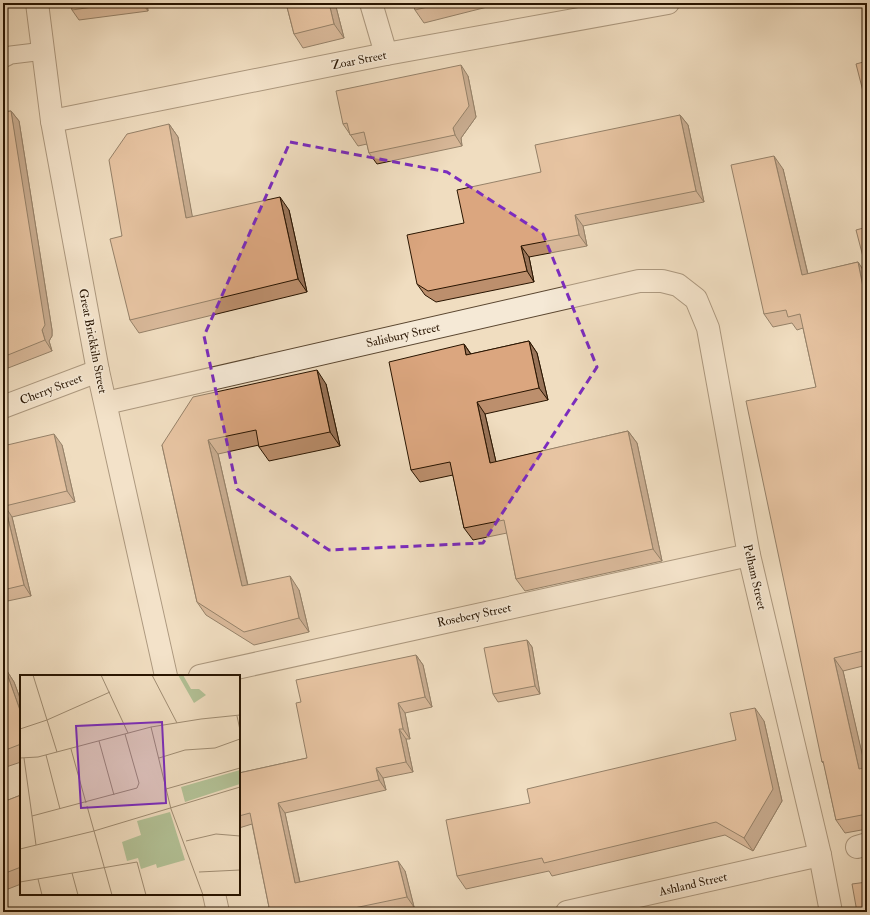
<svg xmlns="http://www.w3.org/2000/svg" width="870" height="915" font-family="'IM FELL Double Pica',serif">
<rect width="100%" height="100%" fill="#f0ddc0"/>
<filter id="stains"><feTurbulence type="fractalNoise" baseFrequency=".005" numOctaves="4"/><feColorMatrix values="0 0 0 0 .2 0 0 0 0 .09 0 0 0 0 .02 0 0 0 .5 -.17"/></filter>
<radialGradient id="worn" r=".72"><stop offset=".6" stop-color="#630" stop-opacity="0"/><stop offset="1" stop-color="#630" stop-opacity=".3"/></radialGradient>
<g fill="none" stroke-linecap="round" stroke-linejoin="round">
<defs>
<path id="lane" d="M 3,59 L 11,55 L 44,51"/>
<g id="street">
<path d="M 37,3 L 52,121 L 98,371 L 166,676"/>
<path d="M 371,3 L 386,54"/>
<path d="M 52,121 L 386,54 L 668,3"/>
<path d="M 106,403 L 639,281 L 662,281 L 678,285 L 696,299 L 708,328 L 749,555 L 820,855 L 831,912"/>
<path d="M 3,407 L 98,371"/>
<path d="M 200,676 L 749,555"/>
<path d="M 857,847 L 867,844"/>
<path d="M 214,894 L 218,912"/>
<path d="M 567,912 L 820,855"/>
</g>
</defs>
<use href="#lane" stroke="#5a4630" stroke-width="19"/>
<use href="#street" stroke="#5a4630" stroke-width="24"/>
<use href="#lane" stroke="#f5e9d6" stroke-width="17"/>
<use href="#street" stroke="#f5e9d6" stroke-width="22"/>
</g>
<g fill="#bc8f6d" stroke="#281400">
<path d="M 3,3 L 11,3 L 11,5 L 3,8 Z"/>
<path d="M 71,3 L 147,3 L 148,11 L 79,20 L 72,10 Z"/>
<path d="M 286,3 L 335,3 L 344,38 L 303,48 L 294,34 Z"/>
<path d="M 413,3 L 503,3 L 424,23 L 415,10 Z"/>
<path d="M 468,76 L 476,117 L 461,138 L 462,146 L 377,164 L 369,153 L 367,144 L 358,146 L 343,124 Z"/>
<path d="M 11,111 L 19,121 L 52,330 L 52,336 L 49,341 L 52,351 L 3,370 L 3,112 Z"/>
<path d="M 680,115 L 688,125 L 704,202 L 583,226 L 587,246 L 529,257 L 534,282 L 436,302 L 425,295 L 417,284 L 464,223 L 541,172 Z"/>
<path d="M 169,124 L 178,137 L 192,217 L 289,210 L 307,292 L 139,333 L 130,320 L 122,236 Z"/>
<path d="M 783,169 L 808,274 L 858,262 L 867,276 L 867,665 L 843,671 L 865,768 L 867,767 L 867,829 L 845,833 L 836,820 L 824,764 L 822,762 L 816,387 L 803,328 L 797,330 L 792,323 L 773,327 L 764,314 Z"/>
<path d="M 529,341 L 537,353 L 548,400 L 485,414 L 496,462 L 628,431 L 637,443 L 662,561 L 525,591 L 516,579 L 507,533 L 473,540 L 464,528 L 453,475 L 420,482 L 411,470 L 464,344 L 471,354 Z"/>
<path d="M 326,384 L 340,446 L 269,461 L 259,447 L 259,445 L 218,454 L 248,585 L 299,590 L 309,632 L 254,645 L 206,615 L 197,602 L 162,445 Z"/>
<path d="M 62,445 L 75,502 L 12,517 L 31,596 L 3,602 L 3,446 Z"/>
<path d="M 527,640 L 532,647 L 540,694 L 498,702 L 493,694 Z"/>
<path d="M 416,655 L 423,665 L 432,707 L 405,713 L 410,739 L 406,739 L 413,772 L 383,778 L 386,790 L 285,813 L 300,882 L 405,871 L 414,907 L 391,912 L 270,912 L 252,824 L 239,828 L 239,773 L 307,758 Z"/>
<path d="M 5,668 L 14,682 L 21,701 L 21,762 L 3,768 L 3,669 Z"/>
<path d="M 764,721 L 782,801 L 753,851 L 725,835 L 552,876 L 549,871 L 466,889 L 457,876 L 530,803 L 736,740 Z"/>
<path d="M 21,795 L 21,884 L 3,891 L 3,802 Z"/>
</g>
<g fill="#997459" stroke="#281400">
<path d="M 142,3 L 147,3 L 148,11 Z"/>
<path d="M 329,3 L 335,3 L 344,38 L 334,24 Z"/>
<path d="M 461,65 L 468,76 L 476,117 L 461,138 L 462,146 L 455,135 L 453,128 Z"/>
<path d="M 11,111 L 19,121 L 52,330 L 52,336 L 49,341 L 52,351 L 45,340 L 42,330 Z"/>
<path d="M 680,115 L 688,125 L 704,202 L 696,191 Z"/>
<path d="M 169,124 L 178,137 L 195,231 L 186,218 Z"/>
<path d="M 774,156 L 783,169 L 811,288 L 802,275 Z"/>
<path d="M 280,197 L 289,210 L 307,292 L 298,279 Z"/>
<path d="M 575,215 L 583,226 L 587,246 L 579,235 Z"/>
<path d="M 521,246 L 529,257 L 534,282 L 527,271 Z"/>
<path d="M 858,262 L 867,276 L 867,307 Z"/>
<path d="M 529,341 L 537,353 L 548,400 L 539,388 Z"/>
<path d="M 464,344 L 472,356 L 466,355 Z"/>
<path d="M 317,370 L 326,384 L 340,446 L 330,432 Z"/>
<path d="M 477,402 L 485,414 L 499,475 L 490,463 Z"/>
<path d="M 628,431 L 637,443 L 662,561 L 653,549 Z"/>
<path d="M 54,434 L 62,445 L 75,502 L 67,491 Z"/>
<path d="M 208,440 L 218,454 L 251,600 L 242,586 Z"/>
<path d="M 5,506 L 12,517 L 31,596 L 24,585 Z"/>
<path d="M 290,576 L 299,590 L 309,632 L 299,618 Z"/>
<path d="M 527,640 L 532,647 L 540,694 L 535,686 Z"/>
<path d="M 416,655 L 423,665 L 432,707 L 425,697 Z"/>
<path d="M 834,658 L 843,671 L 867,775 L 859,769 Z"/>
<path d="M 5,668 L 14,682 L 21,701 L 21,713 Z"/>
<path d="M 398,703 L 405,713 L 410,739 L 403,729 Z"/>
<path d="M 755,708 L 764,721 L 782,801 L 753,851 L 744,838 Z"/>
<path d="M 399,729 L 406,739 L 413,772 L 406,762 Z"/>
<path d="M 376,768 L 383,778 L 386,790 L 379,780 Z"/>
<path d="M 278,803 L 285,813 L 302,893 L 295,883 Z"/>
<path d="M 398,861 L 405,871 L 414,907 L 407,897 Z"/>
</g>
<g fill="#dba67f" stroke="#281400">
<path d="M 71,3 L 120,3 L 72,10 Z"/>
<path d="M 286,3 L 329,3 L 334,24 L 294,34 Z"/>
<path d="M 413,3 L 444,3 L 415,10 Z"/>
<path d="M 867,61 L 867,107 L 856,64 Z"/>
<path d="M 461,65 L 469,106 L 453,128 L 455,135 L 369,153 L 364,132 L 350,135 L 347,123 L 343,124 L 336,91 Z"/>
<path d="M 11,111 L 44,319 L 45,325 L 42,330 L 45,340 L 3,357 L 3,112 Z"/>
<path d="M 680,115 L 696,191 L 575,215 L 579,235 L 521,246 L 527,271 L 428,291 L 417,284 L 407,235 L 464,223 L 457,190 L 541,172 L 535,145 Z"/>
<path d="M 169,124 L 186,218 L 280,197 L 298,279 L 130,320 L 110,239 L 122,236 L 109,160 L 127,134 Z"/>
<path d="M 774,156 L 802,275 L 858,262 L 867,307 L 867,650 L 834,658 L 859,769 L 867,767 L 867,814 L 836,820 L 823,761 L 822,762 L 746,401 L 816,387 L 800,314 L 788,317 L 786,310 L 764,314 L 731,165 Z"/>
<path d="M 867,227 L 867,272 L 856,230 Z"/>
<path d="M 529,341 L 539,388 L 477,402 L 490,463 L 628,431 L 653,549 L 516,579 L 504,520 L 464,528 L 450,462 L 411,470 L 389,362 L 464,344 L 466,355 Z"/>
<path d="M 317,370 L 330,432 L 259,447 L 256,430 L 208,440 L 242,586 L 290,576 L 299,618 L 244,632 L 197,602 L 162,445 L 193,397 Z"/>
<path d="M 54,434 L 67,491 L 5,506 L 24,585 L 3,590 L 3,446 Z"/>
<path d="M 527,640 L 535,686 L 493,694 L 484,648 Z"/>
<path d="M 416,655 L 425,697 L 398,703 L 403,729 L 399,729 L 406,762 L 376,768 L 379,780 L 278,803 L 295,883 L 398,861 L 407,897 L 335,912 L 270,912 L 250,813 L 239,816 L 239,773 L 307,758 L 296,703 L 301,702 L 296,680 Z"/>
<path d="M 5,668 L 21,713 L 21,744 L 3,751 L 3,669 Z"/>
<path d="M 755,708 L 773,789 L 744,838 L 716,822 L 544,863 L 542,858 L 457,876 L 446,820 L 530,803 L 527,789 L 736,740 L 730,713 Z"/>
<path d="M 21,795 L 21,867 L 3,874 L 3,802 Z"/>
<path d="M 867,882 L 867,912 L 857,912 L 852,884 Z"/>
</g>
<path d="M0 0H870V915H0ZM 290,142 L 447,172 L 543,234 L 597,367 L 483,543 L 329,550 L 237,489 L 204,336 Z" fill="#f0ddc0" fill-opacity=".55" fill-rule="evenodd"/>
<path fill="none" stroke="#7b2cbf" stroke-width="3" stroke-dasharray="8 5" stroke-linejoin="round" d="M 290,142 L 447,172 L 543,234 L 597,367 L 483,543 L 329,550 L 237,489 L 204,336 Z"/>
<g text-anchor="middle" stroke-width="3" stroke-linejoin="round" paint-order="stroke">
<g font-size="12" fill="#281400" stroke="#f5e9d6">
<text transform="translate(359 60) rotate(-11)" y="4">Zoar Street</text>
<text transform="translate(403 335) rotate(-13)" y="4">Salisbury Street</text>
<text transform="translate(93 341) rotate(79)" y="4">Great Brickkiln Street</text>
<text transform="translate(51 389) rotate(-21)" y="4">Cherry Street</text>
<text transform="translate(755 577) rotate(77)" y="4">Pelham Street</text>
<text transform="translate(474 615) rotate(-12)" y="4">Rosebery Street</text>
<text transform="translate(693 884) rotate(-13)" y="4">Ashland Street</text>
</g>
</g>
<g transform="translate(20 675)">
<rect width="220" height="220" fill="#f0ddc0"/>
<path d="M 158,0 L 163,0 L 171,14 L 179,14 L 186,20 L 174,28 ZM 220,95 L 220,109 L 165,127 L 161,112 ZM 150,137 L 165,185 L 137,193 L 136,189 L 121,194 L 118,183 L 107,186 L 102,167 L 121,160 L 117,146 Z" fill="#b3c297"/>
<path fill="none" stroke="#a08d73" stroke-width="1" d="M 13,0 L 37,77M 81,0 L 108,58M 132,0 L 157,48M 217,41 L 220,55M 131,52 L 151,134 L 183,220M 0,54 L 27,45 L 90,17M 79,66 L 94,120M 51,74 L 66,128M 26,80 L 40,134M 0,83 L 18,82 L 131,52 L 181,44 L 220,40M 4,83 L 16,170M 139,83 L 165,75 L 195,73 L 220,64M 146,114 L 220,93M 67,131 L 92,220M 12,141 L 117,113 L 119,108 L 105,59M 166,166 L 196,159 L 220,161M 0,174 L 74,156 L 220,112M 179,197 L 220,195M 52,198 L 58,220M 18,204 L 22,220M 0,207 L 117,187 L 126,220"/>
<path fill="#7b2cbf" fill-opacity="0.15" stroke="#7b2cbf" stroke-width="2" d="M 142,47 L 146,128 L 61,133 L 56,51 Z"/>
<rect width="220" height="220" fill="none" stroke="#281400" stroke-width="2"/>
</g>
<rect width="870" height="915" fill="none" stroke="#f0ddc0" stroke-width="16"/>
<rect x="4" y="4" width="862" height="907" fill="none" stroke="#281400" stroke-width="2"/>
<rect x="8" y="8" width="854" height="899" fill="none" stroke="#281400"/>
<rect width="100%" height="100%" filter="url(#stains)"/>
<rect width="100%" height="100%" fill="url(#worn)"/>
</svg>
